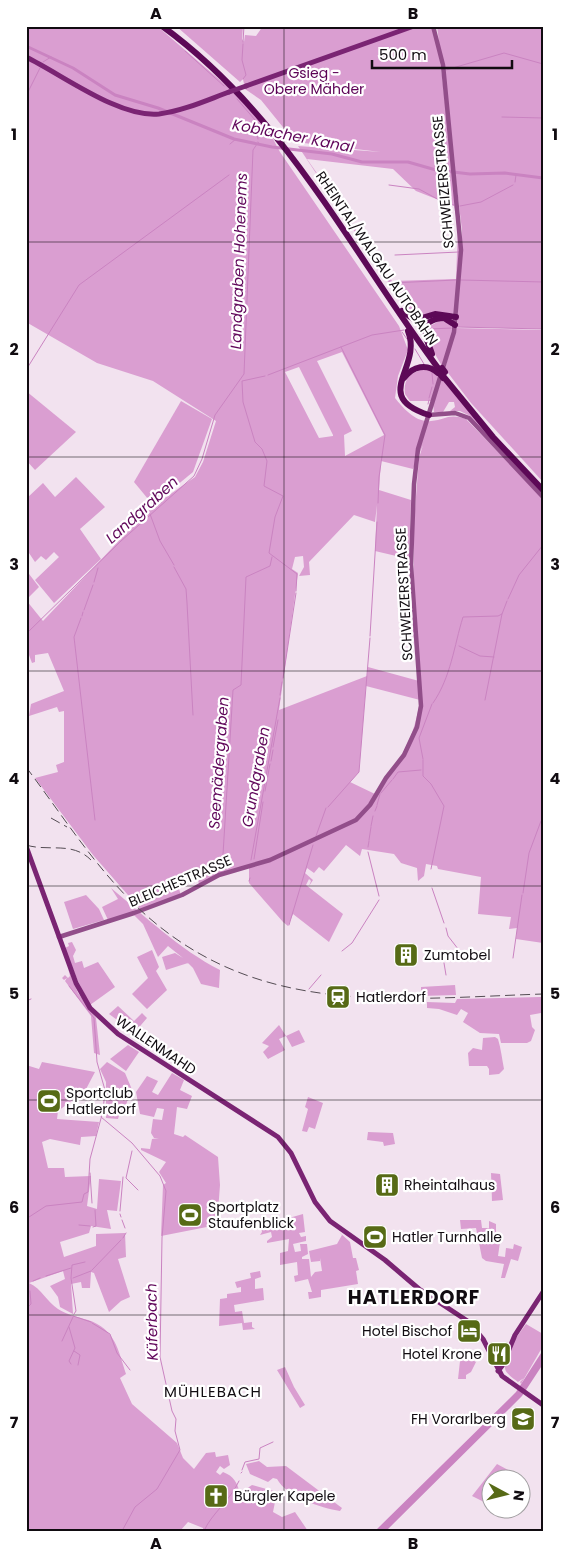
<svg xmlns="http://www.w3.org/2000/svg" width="569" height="1557" font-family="Poppins,sans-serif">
<rect width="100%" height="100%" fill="#f2e2ef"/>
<g fill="#da9ed1" fill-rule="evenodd">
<path d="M 26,26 L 157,26 L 227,86 L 266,126 L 280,152 L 399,326 L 408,350 L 398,376 L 395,398 C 403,408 416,423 431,421 C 446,420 448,413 466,419 L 543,498 L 543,943 L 516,939 L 517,928 L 509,929 L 511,917 L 478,914 L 481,877 L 438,869 L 437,866 L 426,864 L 424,876 L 418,881 L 417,868 L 401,863 L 394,854 L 362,849 L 360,856 L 346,845 L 324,871 L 319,867 L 314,873 L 307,868 L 305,873 L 313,880 L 309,886 L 311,881 L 309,879 L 306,885 L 343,914 L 329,942 L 293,914 L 288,926 L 283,922 L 249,883 L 249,865 L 223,872 L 199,884 L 197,876 L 177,883 L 181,895 L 141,910 L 93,855 L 35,778 L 58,772 L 56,765 L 64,762 L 64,711 L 59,712 L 57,707 L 29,716 L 31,704 L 64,691 L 48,653 L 35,655 L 35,662 L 32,663 L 26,647 L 26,570 L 39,587 L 26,600 L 43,621 L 149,509 L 195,477 L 203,462 L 216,421 L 153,381 L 97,363 L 26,322 L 26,62 L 28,60 L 26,59 ZM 342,352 L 384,435 L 345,456 L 344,435 L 352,431 L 317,361 ZM 299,367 L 333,435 L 333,436 L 319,438 L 285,372 ZM 423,445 L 419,458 L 414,522 L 413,631 L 419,681 L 368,667 L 367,676 L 279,710 L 298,573 L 292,569 L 295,557 L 303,556 L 304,567 L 299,576 L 310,575 L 309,562 L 354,515 L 375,522 L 377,505 L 375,551 L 409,559 L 411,500 L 379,490 L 381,461 L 413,469 ZM 366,686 L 420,700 C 413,744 400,759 375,794 L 350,782 L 359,772 Z"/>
<path d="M 176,26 L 243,26 L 242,39 L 244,42 L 245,35 L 256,36 L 263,26 L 411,26 L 388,37 L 418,26 L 432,26 L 440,58 L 460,237 L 455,313 L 415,317 L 410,315 L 298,146 L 381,152 L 295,142 L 261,100 L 245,89 L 243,79 L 240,82 ZM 307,159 L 393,169 L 416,191 L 454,206 L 458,227 L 456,279 L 392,281 Z"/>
<path d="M 437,26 L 543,26 L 543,329 L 457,327 L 462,230 Z"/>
<path d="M 439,321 L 450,322 C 456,335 447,353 442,366 L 429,344 L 430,326 Z"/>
<path d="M 456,328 L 543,330 L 543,482 L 471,403 L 445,369 Z"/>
<path d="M 425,369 L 440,374 L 432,401 L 410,401 L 405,394 C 403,378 411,372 425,369 Z"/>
<path d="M 442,378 L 543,493 L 543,494 L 470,416 L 460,411 L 450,411 L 455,407 L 454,402 L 449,402 L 443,412 L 434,412 L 433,405 Z"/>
<path d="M 26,391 L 76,432 L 35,470 L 26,460 Z"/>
<path d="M 181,401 L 212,419 L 193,472 L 153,505 L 134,482 Z"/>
<path d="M 76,477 L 105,507 L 80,529 L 101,559 L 54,603 L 35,580 L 59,557 L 54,552 L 46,560 L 41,556 L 35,562 L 29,553 L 26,555 L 26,499 L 43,483 L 55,497 Z"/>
<path d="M 111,888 C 146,917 179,949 220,970 L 219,988 L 201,984 L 193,968 L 185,960 L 188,963 L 166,970 L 162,957 L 175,953 L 183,958 L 168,946 L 158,957 L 143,924 L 133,914 L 108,920 L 102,907 L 118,899 Z"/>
<path d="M 86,895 L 99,909 L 104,920 L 73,929 L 64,902 Z"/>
<path d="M 72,942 L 76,950 L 73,956 L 75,963 L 82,961 L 84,968 L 98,962 L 115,987 L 90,1005 L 77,979 L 65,948 L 69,946 L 68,943 Z"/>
<path d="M 152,950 L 159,967 L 156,971 L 167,990 L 147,1009 L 132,994 L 148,978 L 137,957 Z"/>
<path d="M 68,968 L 78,993 L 96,1018 L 100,1055 L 94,1053 L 91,1016 L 65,981 L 67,978 L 64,980 L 62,978 L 65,975 L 68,978 L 70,976 Z"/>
<path d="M 455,985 L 456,995 L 421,996 L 421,987 Z"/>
<path d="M 541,997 L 541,1013 L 530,1015 L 532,1027 L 535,1030 L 531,1041 L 527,1043 L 501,1043 L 499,1034 L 480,1033 L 463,1022 L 468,1013 L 461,1009 L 457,1015 L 439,1009 L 427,1008 L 427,1002 L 455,1003 L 457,999 Z"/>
<path d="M 118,1006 L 134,1021 L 142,1013 L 147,1018 L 135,1032 L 123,1020 L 120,1022 L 109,1014 Z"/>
<path d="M 279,1025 L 286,1036 L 299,1030 L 305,1042 L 292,1047 L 286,1036 L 279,1039 L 285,1050 L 268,1059 L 263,1052 L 269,1046 L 262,1043 Z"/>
<path d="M 495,1037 L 498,1039 C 501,1049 502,1059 504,1069 L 499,1074 L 489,1075 L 489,1069 L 487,1066 L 469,1066 L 468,1053 L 473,1048 L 482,1050 L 483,1038 Z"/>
<path d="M 128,1045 L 139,1052 L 126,1071 L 110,1059 Z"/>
<path d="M 42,1062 L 95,1072 L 85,1091 L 58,1111 L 57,1119 L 99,1122 L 96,1136 L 81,1137 L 80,1145 L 50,1139 L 42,1142 L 48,1168 L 64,1168 L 65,1177 L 91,1176 L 87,1206 L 97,1209 L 99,1179 L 121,1181 L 117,1211 L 107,1210 L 111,1229 L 91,1226 L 89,1233 L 60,1242 L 64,1257 L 96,1246 L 96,1234 L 125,1233 L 126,1257 L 118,1259 L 130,1297 L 121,1301 L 109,1312 L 94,1273 L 91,1272 L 90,1288 L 82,1288 L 81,1282 L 71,1284 L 73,1314 L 60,1307 L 58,1297 L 50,1286 L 65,1279 L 63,1271 L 29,1283 C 42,1289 47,1302 58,1309 C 67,1315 78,1317 88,1320 C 115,1329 118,1349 126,1374 L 120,1378 L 132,1404 L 177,1443 L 183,1458 L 194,1469 L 206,1453 L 215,1452 L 216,1457 L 228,1455 L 230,1465 L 224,1469 L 220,1466 L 216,1472 L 220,1475 L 223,1472 C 234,1476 237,1483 240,1493 L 252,1485 L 277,1492 L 273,1512 L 282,1517 L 295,1512 L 308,1531 L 203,1531 L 203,1528 L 188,1522 L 180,1531 L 26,1531 L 26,1065 L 39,1069 Z"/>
<path d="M 107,1062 L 125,1073 L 133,1092 L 129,1095 L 124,1112 L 120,1112 L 118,1119 L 106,1118 L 106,1082 L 100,1069 Z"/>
<path d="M 172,1073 L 184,1080 L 180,1090 L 192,1096 L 187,1109 L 177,1107 L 174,1134 L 183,1137 L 185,1135 L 218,1157 L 220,1185 L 217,1225 L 161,1236 L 163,1185 L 166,1183 L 159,1172 L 166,1162 L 141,1150 L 141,1148 L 150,1149 L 152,1139 L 159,1138 L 154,1138 L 151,1133 L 153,1119 L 162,1120 L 164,1109 L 157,1108 L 154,1117 L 140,1114 L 136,1092 L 147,1076 L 158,1081 L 152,1092 L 158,1095 Z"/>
<path d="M 308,1097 L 323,1103 L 315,1129 L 309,1127 L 307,1132 L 302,1131 L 308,1109 L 305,1107 Z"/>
<path d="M 368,1132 L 393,1133 L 395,1144 L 384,1146 L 383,1142 L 367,1140 Z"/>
<path d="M 491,1173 L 500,1174 L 503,1200 L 492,1201 Z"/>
<path d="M 303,1214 L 305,1232 L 299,1233 L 301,1237 L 306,1236 L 306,1241 L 293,1244 L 295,1252 L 301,1251 L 300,1244 L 307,1244 L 308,1254 L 302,1257 L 302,1259 L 309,1259 L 311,1277 L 315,1272 L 322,1271 L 320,1258 L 320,1261 L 311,1262 L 309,1251 L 337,1244 L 342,1235 L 339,1232 L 350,1242 L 353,1258 L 356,1258 L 359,1270 L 356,1271 L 358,1284 L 321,1290 L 321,1297 L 309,1299 L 308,1292 L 312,1292 L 308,1279 L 295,1282 L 294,1276 L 298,1275 L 297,1262 L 280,1265 L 280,1253 L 288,1251 L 289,1239 L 267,1243 L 267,1241 L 272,1237 L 271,1232 L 260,1235 L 262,1232 L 261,1226 Z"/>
<path d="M 460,1220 L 481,1220 L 482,1228 L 489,1228 L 489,1221 L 496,1224 L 496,1235 L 501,1235 L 498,1256 L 505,1257 L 506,1248 L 513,1249 L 514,1244 L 522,1247 L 518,1261 L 511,1259 L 505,1278 L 501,1278 L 504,1264 L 486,1261 L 482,1258 L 476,1228 L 461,1229 Z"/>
<path d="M 260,1271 L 261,1277 L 255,1279 L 255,1289 L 263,1288 L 264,1300 L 234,1305 L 235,1312 L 242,1311 L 244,1323 L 252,1322 L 252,1327 L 255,1329 L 243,1330 L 242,1323 L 219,1326 L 220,1299 L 227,1298 L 227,1294 L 241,1292 L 241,1287 L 237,1288 L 235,1282 L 251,1278 L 250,1273 Z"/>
<path d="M 526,1324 L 543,1334 L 543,1346 L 521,1384 L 520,1382 L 524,1378 L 518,1382 C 514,1379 505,1373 505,1368 C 504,1354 518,1335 526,1324 Z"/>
<path d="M 467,1357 L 476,1362 L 471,1372 L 466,1375 L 466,1379 L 458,1379 L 460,1361 Z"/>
<path d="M 285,1367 L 294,1387 L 305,1405 L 300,1408 L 277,1370 Z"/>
<path d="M 259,1461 L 267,1467 L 286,1466 L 342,1508 L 340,1511 C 321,1508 287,1497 277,1479 L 273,1478 L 268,1482 L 250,1474 L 246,1464 Z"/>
<path d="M 497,1464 L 523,1478 L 492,1480 L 490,1505 L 472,1496 Z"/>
</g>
<path fill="#ca83c1" d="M 543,1350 L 543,1364 L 522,1396 L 386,1531 L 375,1531 L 516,1392 Z"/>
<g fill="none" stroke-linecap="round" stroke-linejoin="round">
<g stroke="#ca83c1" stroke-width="1">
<path d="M 243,42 L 244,26"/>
<path d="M 243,44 L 242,60 L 246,75 L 243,79"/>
<path d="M 185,51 L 224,86"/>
<path d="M 43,62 L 51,57"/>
<path d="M 446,70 L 504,53 L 543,64"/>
<path d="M 26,96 L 40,68"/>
<path d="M 237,99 L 255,120 L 258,139"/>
<path d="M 502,117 L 543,118"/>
<path d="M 258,142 L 259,144"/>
<path d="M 230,144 L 236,139"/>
<path d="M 515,182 L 516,175"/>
<path d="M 389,185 L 419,189 L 441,201 L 454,205"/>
<path d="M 460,206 L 481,202 L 513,185"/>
<path d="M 395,255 L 459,252"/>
<path d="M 372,257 L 391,283 L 456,280"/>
<path d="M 461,280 L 543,282"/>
<path d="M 457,327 L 543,329"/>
<path d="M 417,329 L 424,329"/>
<path d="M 428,329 L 453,328"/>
<path d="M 402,332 L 407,339"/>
<path d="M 341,347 L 385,435 L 379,477 L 378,503"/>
<path d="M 415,349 L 424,364"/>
<path d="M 26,370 L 79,285 L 229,175"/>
<path d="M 432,373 L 433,384"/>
<path d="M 268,375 L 372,335 L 404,330"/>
<path d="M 265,376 L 242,381 L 243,402 L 255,442 L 262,449 L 267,461 L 264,486 L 283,496 L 275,517 L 269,553 L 297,574 L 296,591"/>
<path d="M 429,398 L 432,387"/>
<path d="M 428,404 L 429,400"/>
<path d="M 150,514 L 160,541 L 174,565"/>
<path d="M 174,567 L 186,589 L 187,603 L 193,715"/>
<path d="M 94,582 L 98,568"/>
<path d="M 508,599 L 519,575 L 543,545"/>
<path d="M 84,610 L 93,585"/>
<path d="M 82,616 L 83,612"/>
<path d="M 81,618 L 74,637 L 95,820"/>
<path d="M 26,634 L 121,541 L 194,476 L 202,459 L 215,415 L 244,374 L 253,150 L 257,144"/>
<path d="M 370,636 L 377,522"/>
<path d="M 459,646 L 480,656 L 494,657"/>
<path d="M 283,678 L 296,593"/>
<path d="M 280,695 L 282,682"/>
<path d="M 485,700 L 502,614"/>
<path d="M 433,703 C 451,677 454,646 463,617 L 498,616 L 502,614 L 507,601"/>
<path d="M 273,747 L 278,720"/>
<path d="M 423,759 L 419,738 L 432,704"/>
<path d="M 423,760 L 423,776 L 431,784 L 444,806 L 431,869"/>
<path d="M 271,761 L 273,750"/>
<path d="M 393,779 L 398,772 L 421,770"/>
<path d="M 265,791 L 270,764"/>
<path d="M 381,793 L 392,780"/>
<path d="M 377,805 L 380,794"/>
<path d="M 328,807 L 359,772 L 370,638"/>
<path d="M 375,811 L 377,806"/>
<path d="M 371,826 L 373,816"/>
<path d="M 316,836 L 326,808"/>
<path d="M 369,840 L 371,827"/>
<path d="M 368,847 L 369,841"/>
<path d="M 368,852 L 379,896"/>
<path d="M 254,859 L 263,802"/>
<path d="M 251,860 L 280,698"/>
<path d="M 222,871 L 233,690 L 241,685 L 246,577 L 270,566 L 272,557"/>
<path d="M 249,881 L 250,878"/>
<path d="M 432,888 L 444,923"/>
<path d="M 523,893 L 529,853 L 541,821"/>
<path d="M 289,925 L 313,845"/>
<path d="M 446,928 L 448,936 L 462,954"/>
<path d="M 342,951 L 352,943 L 379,900"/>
<path d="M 513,958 L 522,895"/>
<path d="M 444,963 L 446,975"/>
<path d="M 309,989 L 321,975"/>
<path d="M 26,1001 L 31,999"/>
<path d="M 101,1117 L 132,1143 L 160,1176 L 166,1191 L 162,1238 L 160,1357 L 172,1411 L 176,1419 L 175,1431 L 180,1450 L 157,1489 L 135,1507 L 122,1531"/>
<path d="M 132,1151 L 126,1178 L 138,1190"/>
<path d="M 90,1173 L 92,1203"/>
<path d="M 120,1211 L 123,1177"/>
<path d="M 120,1214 L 121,1217"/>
<path d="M 26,1219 L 46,1206 L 82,1202 L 84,1194 L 88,1192 L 90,1159 L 103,1111 L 105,1090 L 97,1062 L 94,1018 L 69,986"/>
<path d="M 122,1220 L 125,1228"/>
<path d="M 79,1225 L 90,1226"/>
<path d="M 93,1227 L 96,1226 L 95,1210"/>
<path d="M 123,1238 L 126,1233"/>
<path d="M 92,1270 L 121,1240"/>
<path d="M 46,1276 L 71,1268"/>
<path d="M 73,1278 L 91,1271"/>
<path d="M 33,1281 L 40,1278"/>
<path d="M 26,1309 L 31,1304 L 30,1291"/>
<path d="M 74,1314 L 76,1311 L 71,1278 L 72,1265 L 85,1262"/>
<path d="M 73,1316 L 91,1322"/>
<path d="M 92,1323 L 110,1334 L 117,1353 L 130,1370"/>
<path d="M 69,1327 L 75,1348 L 69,1361 L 71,1364"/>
<path d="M 62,1341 L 73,1317"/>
<path d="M 74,1351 L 80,1355 L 78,1365"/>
<path d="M 242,1470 L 245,1462 L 259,1459 L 260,1448 L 273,1442"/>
<path d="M 241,1473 L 242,1472"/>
<path d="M 204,1531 C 211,1514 230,1501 239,1481"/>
</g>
<path stroke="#ca83c1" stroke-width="3" d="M 26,46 L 73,68 L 115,95 L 158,108 L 234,139 L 272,147 L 332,154 L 362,162 L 408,162 L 436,170 L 470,174 L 505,173 L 543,178"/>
<g stroke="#924e8a" stroke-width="4.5">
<path d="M 429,415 L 455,413 L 469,418 L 543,497"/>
<path d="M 59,937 L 134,913 L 182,895 L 219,875 L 270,860 L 356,820 L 370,805 L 386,778 L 404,755 L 417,727 L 421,706 L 411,565 L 414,484 L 418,449 L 454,332 L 461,250 L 443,65 L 433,26"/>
</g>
<g stroke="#7a2473" stroke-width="5">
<path d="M 26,57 C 63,75 119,118 159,114 C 183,111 207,100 229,92"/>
<path d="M 246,86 L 414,26"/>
<path d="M 26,846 L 76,983 L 90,1008 L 118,1034 L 278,1137 L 291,1153 L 315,1202 L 330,1221 L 385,1260 L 419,1289 L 469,1322 L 483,1339 L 502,1376 L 543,1405"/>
<path d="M 498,1371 L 502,1366 L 515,1335 L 543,1292"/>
</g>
<g stroke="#5d0957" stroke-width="6">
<path d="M 162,26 C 287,117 351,252 441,372"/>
<path d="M 402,311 L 415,320 L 435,314 L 456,317"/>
<path d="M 408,331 C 423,368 370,396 429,415"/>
<path d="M 432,354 C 427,339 415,320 444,318 L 455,325"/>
<path d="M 443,376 L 493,437 L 543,490"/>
<path d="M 404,378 C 413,366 427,363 438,373"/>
</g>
<g stroke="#544c53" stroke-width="1" stroke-dasharray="10 5" stroke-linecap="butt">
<path d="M 26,767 C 60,812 91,861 131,901 C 249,1019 391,999 543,994"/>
<path d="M 51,818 L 67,827"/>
<path d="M 26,845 C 49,852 72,841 91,860"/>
</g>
<path stroke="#7a2473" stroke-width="5" d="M 229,92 L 246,86"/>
<g stroke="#5d0957" stroke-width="6">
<path d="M 442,368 L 445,372"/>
<path d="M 440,374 L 443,378"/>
</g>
</g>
<path fill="none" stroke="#110c11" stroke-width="1" stroke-opacity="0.55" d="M 284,26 L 284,1531M 26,242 L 543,242M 26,457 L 543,457M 26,671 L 543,671M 26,886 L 543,886M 26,1100 L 543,1100M 26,1315 L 543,1315"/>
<defs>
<symbol id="building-square" viewBox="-11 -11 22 22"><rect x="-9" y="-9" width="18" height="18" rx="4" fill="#576a16" stroke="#fff"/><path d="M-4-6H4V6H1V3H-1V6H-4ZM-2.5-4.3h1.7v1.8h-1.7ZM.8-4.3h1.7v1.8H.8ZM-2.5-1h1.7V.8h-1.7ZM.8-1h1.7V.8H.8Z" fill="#fff"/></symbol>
<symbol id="station-square" viewBox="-11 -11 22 22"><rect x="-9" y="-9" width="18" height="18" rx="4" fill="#576a16" stroke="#fff"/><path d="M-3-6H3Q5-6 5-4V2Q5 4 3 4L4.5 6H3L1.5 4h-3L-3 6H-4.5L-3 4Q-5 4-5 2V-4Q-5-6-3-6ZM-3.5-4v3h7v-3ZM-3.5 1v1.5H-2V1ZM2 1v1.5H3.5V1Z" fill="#fff"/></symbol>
<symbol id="stadium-square" viewBox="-11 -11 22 22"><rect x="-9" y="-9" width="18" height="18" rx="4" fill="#576a16" stroke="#fff"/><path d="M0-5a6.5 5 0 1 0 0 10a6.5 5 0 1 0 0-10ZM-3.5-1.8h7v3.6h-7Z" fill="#fff"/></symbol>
<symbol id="hotel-square" viewBox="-11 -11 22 22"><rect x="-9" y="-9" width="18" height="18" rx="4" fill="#576a16" stroke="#fff"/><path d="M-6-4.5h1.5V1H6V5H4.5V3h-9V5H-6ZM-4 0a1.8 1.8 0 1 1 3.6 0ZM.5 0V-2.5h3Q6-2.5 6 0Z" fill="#fff"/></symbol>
<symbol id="restaurant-square" viewBox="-11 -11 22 22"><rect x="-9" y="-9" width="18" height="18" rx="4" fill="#576a16" stroke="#fff"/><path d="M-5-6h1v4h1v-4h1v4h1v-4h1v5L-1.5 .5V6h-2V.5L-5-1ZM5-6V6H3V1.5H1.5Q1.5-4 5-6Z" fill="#fff"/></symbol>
<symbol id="university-square" viewBox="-11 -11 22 22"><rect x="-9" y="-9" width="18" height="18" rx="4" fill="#576a16" stroke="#fff"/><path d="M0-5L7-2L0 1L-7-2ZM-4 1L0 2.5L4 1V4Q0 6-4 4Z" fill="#fff"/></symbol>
<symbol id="church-square" viewBox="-11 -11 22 22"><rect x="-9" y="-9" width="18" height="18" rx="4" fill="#576a16" stroke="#fff"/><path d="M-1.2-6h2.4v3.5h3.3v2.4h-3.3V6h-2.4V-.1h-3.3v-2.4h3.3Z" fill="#fff"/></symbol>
</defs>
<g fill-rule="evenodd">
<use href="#building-square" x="392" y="941" width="28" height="28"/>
<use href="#station-square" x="324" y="983" width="28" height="28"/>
<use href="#stadium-square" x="35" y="1087" width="28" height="28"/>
<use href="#building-square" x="373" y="1171" width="28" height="28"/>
<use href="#stadium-square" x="176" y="1201" width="28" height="28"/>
<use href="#stadium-square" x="361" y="1223" width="28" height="28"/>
<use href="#hotel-square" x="455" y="1317" width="28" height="28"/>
<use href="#restaurant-square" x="485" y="1340" width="28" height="28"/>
<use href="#university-square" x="509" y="1405" width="28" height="28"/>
<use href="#church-square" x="202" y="1482" width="28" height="28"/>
</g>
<g text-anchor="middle" stroke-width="4.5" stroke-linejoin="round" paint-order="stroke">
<g font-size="14" fill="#5b0055" stroke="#fff">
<text x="314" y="78">Gsieg -<tspan x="314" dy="16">Obere Mähder</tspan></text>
</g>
<g font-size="14" fill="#110c11" stroke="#fff">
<text transform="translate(443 182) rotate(-95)" y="5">SCHWEIZERSTRASSE</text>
<text transform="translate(377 258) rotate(56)" y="5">RHEINTAL/WALGAU AUTOBAHN</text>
<text transform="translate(404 594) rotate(-93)" y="5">SCHWEIZERSTRASSE</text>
<text transform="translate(180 881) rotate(-23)" y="5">BLEICHESTRASSE</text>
<text transform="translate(156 1045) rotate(34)" y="5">WALLENMAHD</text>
</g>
<g font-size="14" fill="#110c11" stroke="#fff" text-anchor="start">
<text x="424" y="960">Zumtobel</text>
<text x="356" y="1002">Hatlerdorf</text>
<text x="66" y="1098">Sportclub<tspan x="66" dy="16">Hatlerdorf</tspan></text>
<text x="404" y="1190">Rheintalhaus</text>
<text x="208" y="1212">Sportplatz<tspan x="208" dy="16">Staufenblick</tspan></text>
<text x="392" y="1242">Hatler Turnhalle</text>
<text x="452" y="1336" text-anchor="end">Hotel Bischof</text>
<text x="482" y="1359" text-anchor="end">Hotel Krone</text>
<text x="506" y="1424" text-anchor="end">FH Vorarlberg</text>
<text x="234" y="1501">Bürgler Kapele</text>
</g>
<g font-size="15" font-style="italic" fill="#60065a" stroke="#fff">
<text transform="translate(293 136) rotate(11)" y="5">Koblacher Kanal</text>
<text transform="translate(239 261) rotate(-88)" y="5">Landgraben Hohenems</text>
<text transform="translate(142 510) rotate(-42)" y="5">Landgraben</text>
<text transform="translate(219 763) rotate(-86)" y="5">Seemädergraben</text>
<text transform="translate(256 777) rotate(-80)" y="5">Grundgraben</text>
<text transform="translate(152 1322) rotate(-91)" y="5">Küferbach</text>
</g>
<g font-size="15" letter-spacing="1" fill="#110c11" stroke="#fff">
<text x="213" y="1397">MÜHLEBACH</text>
</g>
<g font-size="19" font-weight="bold" letter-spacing="1" fill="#110c11" stroke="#fff">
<text x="414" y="1304">HATLERDORF</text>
</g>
</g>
<rect width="569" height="1557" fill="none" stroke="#ffffff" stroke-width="55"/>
<g transform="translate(506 1494) rotate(97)"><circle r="24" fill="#ffffff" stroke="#a09ea0"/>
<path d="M0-4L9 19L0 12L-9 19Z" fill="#576a16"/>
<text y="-8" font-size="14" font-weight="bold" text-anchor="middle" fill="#110c11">N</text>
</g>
<path d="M372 60v8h140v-8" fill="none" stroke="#110c11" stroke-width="2.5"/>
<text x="379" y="60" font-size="15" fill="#110c11" stroke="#ffffff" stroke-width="4" paint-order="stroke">500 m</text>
<rect x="28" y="28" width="514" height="1502" fill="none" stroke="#110c11" stroke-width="2"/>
<g font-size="16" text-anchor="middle" font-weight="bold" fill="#110c11">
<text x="156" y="19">A</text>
<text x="413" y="19">B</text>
<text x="14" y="140">1</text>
<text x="555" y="140">1</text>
<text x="14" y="355">2</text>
<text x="555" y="355">2</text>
<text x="14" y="570">3</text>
<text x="555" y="570">3</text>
<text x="14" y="784">4</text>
<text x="555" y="784">4</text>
<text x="14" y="999">5</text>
<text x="555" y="999">5</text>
<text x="14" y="1213">6</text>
<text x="555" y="1213">6</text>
<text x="14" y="1428">7</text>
<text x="555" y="1428">7</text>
<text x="156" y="1549">A</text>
<text x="413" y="1549">B</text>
</g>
</svg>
